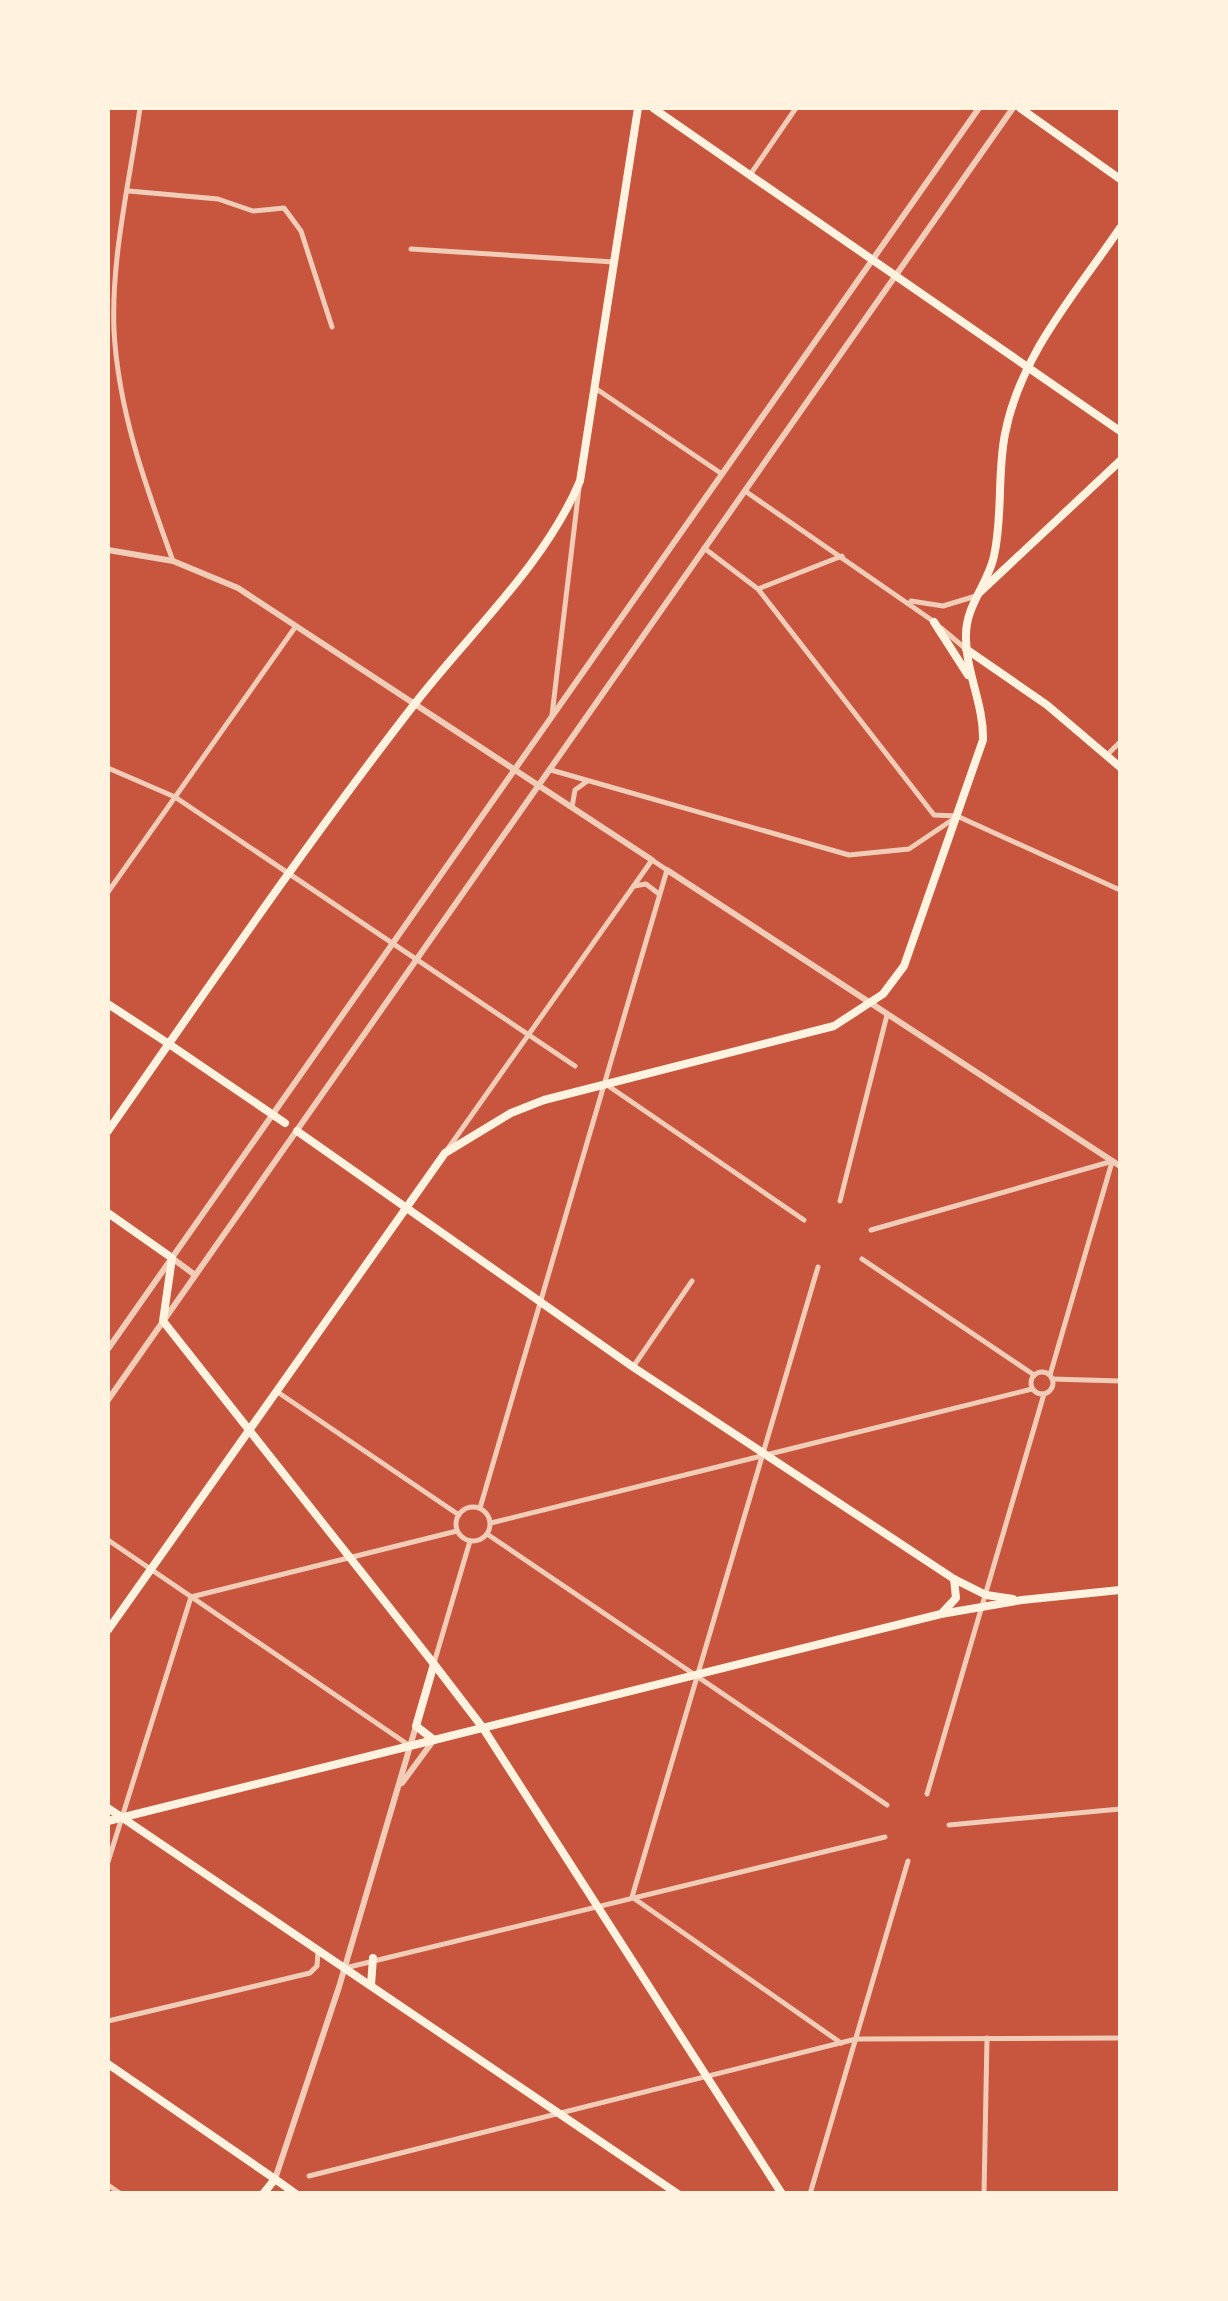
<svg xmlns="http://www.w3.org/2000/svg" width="1228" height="2301" font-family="'DM Sans',sans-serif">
<rect width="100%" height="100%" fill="#c8553d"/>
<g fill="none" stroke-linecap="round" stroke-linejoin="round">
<g stroke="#f1ccb7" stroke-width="5">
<path d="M 140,108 C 130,180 111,257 114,330 C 118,410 146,487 173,561"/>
<path d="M 750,175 L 796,108"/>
<path d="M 129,191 L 218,199 L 253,211 L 284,208 L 301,231 L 332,327"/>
<path d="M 411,249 L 614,262"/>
<path d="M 595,388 L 722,474"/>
<path d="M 745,491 L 933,621"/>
<path d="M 704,548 L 758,589 L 934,815 L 957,816 L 1120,890"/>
<path d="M 758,589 L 842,556"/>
<path d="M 911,601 L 943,606 L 976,596"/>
<path d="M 941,628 L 966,649"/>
<path d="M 552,715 L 579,488"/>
<path d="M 1107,755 L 1120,742"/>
<path d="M 108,768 L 175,797 L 575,1066"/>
<path d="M 551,770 L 849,855 L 909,849 L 955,818"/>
<path d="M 572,807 L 575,790 L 586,782"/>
<path d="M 634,886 L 646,884 L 659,894"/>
<path d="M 108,892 L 296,626"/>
<path d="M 607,1085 L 804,1220"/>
<path d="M 447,1150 L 652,860 L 667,870 L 480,1508"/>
<path d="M 840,1201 L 887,1015"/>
<path d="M 871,1230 L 1113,1161"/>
<path d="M 862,1259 L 1034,1375"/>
<path d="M 818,1267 L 632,1897 L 841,2043"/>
<path d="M 633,1367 L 692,1281"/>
<circle cx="1042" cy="1383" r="11"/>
<path d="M 1050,1375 L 1112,1162"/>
<path d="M 1052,1379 L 1120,1381"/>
<path d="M 276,1391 L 459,1515"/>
<circle cx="473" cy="1524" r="17"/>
<path d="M 491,1523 L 1032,1389"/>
<path d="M 487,1534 L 887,1805"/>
<path d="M 108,1540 L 410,1746"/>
<path d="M 191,1597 L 457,1531"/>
<path d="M 434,1663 L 470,1541"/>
<path d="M 927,1794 L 1044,1394"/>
<path d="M 949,1825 L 1120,1809"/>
<path d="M 108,1862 L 191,1597"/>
<path d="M 345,1968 L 885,1837"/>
<path d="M 108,2021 L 310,1973 L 317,1966 L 318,1952"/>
<path d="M 309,2176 L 856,2039 L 1120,2038"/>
<path d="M 108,2185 L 121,2194"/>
<path d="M 810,2194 L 908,1861"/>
<path d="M 984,2194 L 987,2038"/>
</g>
<g stroke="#f1ccb7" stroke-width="6">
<path d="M 108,550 L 173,561 L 238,588 L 652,860"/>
<path d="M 667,870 L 1120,1166"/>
<path d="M 172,1258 L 195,1275"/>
<path d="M 108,1349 L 979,108"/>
<path d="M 108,1400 L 1013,108"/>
<path d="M 402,1783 L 433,1741"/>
<path d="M 275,2179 L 339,1987 L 416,1726"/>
</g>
<g stroke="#fff3e0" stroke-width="8">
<path d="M 653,108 L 1120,431"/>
<path d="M 1020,108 L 1120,179"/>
<path d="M 979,593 L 1120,461"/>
<path d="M 108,1004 L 169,1044"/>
<path d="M 434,1664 L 483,1728 L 782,2194"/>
<path d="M 108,1808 L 678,2194"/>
<path d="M 108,1821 L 434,1740"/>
<path d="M 275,2179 L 296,2194"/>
</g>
<g stroke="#fff3e0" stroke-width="8">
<path d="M 934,622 L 968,675"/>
<path d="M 966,649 L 1047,705 L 1120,767"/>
<path d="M 169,1044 L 285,1123"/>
<path d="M 108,1131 C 208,988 306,844 413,706 C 469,633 544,566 580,481 L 638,108"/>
<path d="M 297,1131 L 633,1367 L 954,1579 L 986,1595 L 1013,1599"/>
<path d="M 108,1213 L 172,1258 L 163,1321 L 434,1664 L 416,1726 L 434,1740 L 941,1614 L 1022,1600 L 1120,1590"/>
<path d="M 942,1613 L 956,1598 L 954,1579"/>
<path d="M 108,1630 L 445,1153 L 511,1113 L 544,1100 L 834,1026 L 883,994 L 904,966 L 983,740 C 984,704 965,671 966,635 C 966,605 988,584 994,556 C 1003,516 997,474 1005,434 C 1020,355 1076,293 1120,228"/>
<path d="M 371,1985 L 373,1958"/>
<path d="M 108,2064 L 275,2179 L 263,2194"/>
</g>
</g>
<rect width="1228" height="2301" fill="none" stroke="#fff3e0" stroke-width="220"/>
</svg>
